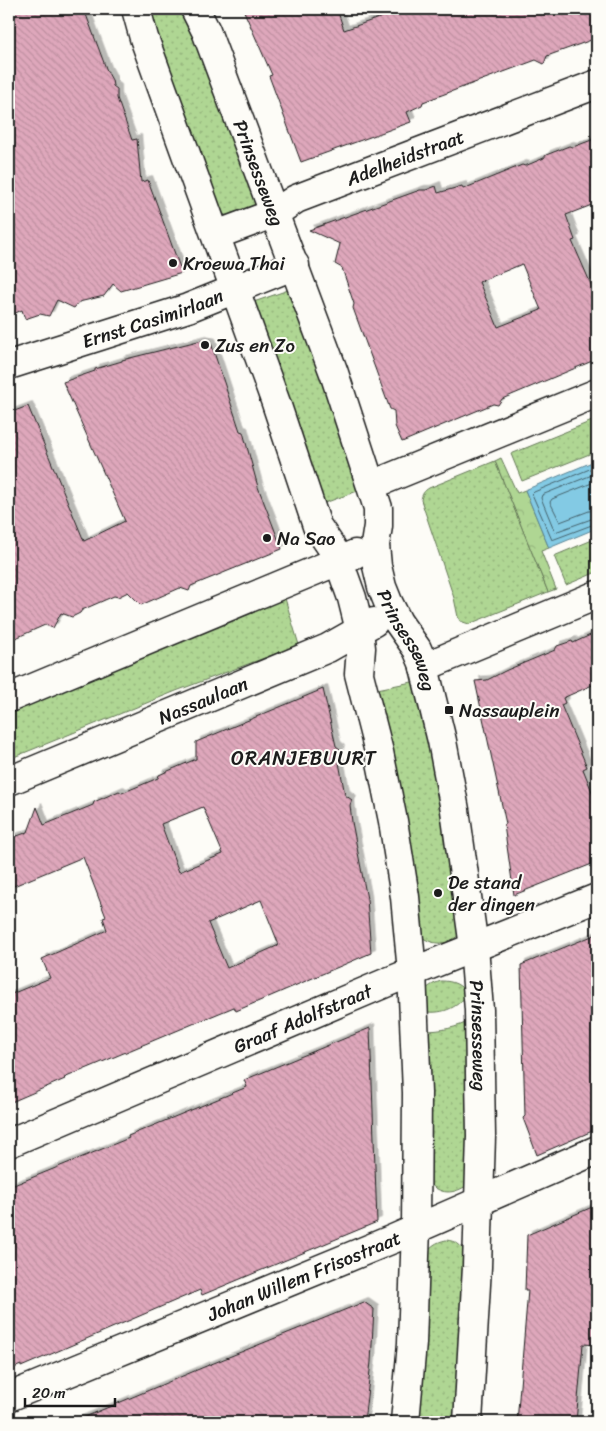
<svg xmlns="http://www.w3.org/2000/svg" width="606" height="1431" font-family="Sriracha,sans-serif">
<defs>
<pattern id="grass-dots" width="8" height="8" patternUnits="userSpaceOnUse" patternTransform="scale(1.25)"><rect width="8" height="8" fill="#afd693"/><path d="M2 2h.1M6 6h.1" fill="none" stroke="#96b77e" stroke-width="1.8" stroke-linecap="round"/></pattern>
<pattern id="forest-crowns" width="20" height="18" patternUnits="userSpaceOnUse" patternTransform="scale(1.25)"><rect width="20" height="18" fill="#afd693"/><path d="M2 6a3 3 0 1 1 6 0M12 15a3 3 0 1 1 6 0" fill="none" stroke="#96b77e"/></pattern>
<pattern id="building-back-hatch" width="6" height="6" patternUnits="userSpaceOnUse" patternTransform="scale(1.25)"><rect width="6" height="6" fill="#dea7bb"/><path d="M-1 5l2 2M0 0l6 6M5-1l2 2" fill="none" stroke="#be8fa0"/></pattern>
<filter id="shadow"><feDropShadow dx="4.5" dy="-4.5" stdDeviation="0" flood-color="#0004"/></filter>
</defs>
<rect width="100%" height="100%" fill="#fdfcf7"/>
<filter id="ink" filterUnits="userSpaceOnUse"><feTurbulence type="fractalNoise" baseFrequency=".02" numOctaves="2"/><feDisplacementMap in="SourceGraphic" scale="10" xChannelSelector="R" yChannelSelector="G"/><feConvolveMatrix kernelMatrix="1 2 1 2 8 2 1 2 1" color-interpolation-filters="sRGB"/></filter>
<g filter="url(#ink)">
<g fill="url(#grass-dots)" stroke="#667958">
<path d="M 144,9 L 186,9 L 257,203 C 247,220 232,221 217,210 Z"/>
<path d="M 294,288 L 363,489 L 319,505 L 248,304 Z"/>
<path d="M 597,419 L 597,451 L 522,481 L 511,454 Z"/>
<path d="M 495,461 L 548,592 L 469,624 L 460,621 L 458,617 L 454,598 L 421,500 C 422,494 424,491 429,488 Z"/>
<path d="M 597,538 L 597,572 L 566,585 L 554,556 Z"/>
<path d="M 284,595 L 299,645 L 176,691 L 9,759 L 9,711 Z"/>
<path d="M 417,681 L 464,929 C 452,945 435,948 419,935 L 372,690 Z"/>
<path d="M 441,981 C 453,981 460,984 468,994 C 456,1009 441,1015 421,1011 C 422,993 423,987 441,981 Z"/>
<path d="M 472,1020 L 466,1186 C 450,1196 438,1193 426,1180 L 423,1031 C 441,1031 456,1028 472,1020 Z"/>
<path d="M 446,1240 C 456,1241 461,1245 467,1254 L 459,1422 L 414,1422 L 425,1254 C 431,1246 436,1242 446,1240 Z"/>
</g>
<path fill="url(#forest-crowns)" stroke="#667958" d="M 501,458 L 517,493 L 525,490 L 549,548 L 541,551 L 556,589 L 548,592 L 495,461 Z"/>
<path fill="#83cae4" stroke="#5a8494" d="M 597,460 L 597,528 L 549,548 L 525,490 Z"/>
<g fill="none" stroke-linecap="round" stroke-linejoin="round">
<g stroke="#45626c" stroke-width="1">
<path d="M 597,466 L 534,492 L 532,494 L 552,540 L 597,523"/>
<path d="M 597,473 L 542,495 L 541,498 L 555,532 L 597,517"/>
<path d="M 597,481 L 552,499 L 550,502 L 560,522 L 589,511 L 597,510"/>
</g>
</g>
<g fill="url(#building-back-hatch)" stroke="#1c1c1c" fill-rule="evenodd" filter="url(#shadow)">
<path d="M 9,9 L 84,9 L 107,71 L 112,80 L 113,86 L 117,89 L 117,98 L 132,140 L 137,139 L 141,182 L 148,180 L 182,273 L 121,291 L 113,284 L 104,296 L 79,302 L 74,308 L 57,300 L 49,316 L 40,314 L 25,319 L 22,310 L 9,316 Z"/>
<path d="M 243,9 L 337,9 L 344,30 L 405,9 L 597,9 L 597,38 L 547,56 L 544,64 L 536,60 L 423,102 L 422,105 L 407,112 L 411,122 L 301,162 L 269,76 L 272,75 Z"/>
<path d="M 597,138 L 597,203 L 566,215 L 575,240 L 572,241 L 597,298 L 597,359 L 502,399 L 498,405 L 493,404 L 402,442 L 395,426 L 394,411 L 390,409 L 353,308 L 354,304 L 342,268 L 335,264 L 340,244 L 309,230 L 420,190 L 426,190 L 436,186 L 438,193 L 462,186 L 463,189 L 522,165 L 525,166 L 544,158 L 546,155 L 569,146 L 573,147 ZM 522,264 L 541,310 L 498,327 L 479,282 Z"/>
<path d="M 202,340 L 211,343 L 240,431 L 243,432 L 258,487 L 282,549 L 191,586 L 189,591 L 180,588 L 141,605 L 128,592 L 118,597 L 114,596 L 82,610 L 80,613 L 72,617 L 61,613 L 53,628 L 45,625 L 9,641 L 9,413 L 28,406 L 84,541 L 125,521 L 63,382 L 95,371 L 95,369 L 122,361 L 122,360 Z"/>
<path d="M 597,632 L 597,683 L 563,698 L 565,703 L 561,705 L 587,767 L 583,769 L 597,804 L 597,862 L 514,895 L 504,825 L 506,824 L 475,681 L 487,680 L 507,670 L 555,650 L 557,646 L 572,641 L 573,643 Z"/>
<path d="M 323,689 L 336,746 L 340,749 L 338,757 L 345,795 L 352,800 L 350,805 L 352,822 L 367,899 L 371,953 L 236,1011 L 234,1007 L 200,1021 L 64,1078 L 65,1079 L 9,1103 L 9,995 L 50,978 L 42,959 L 107,930 L 103,918 L 106,917 L 83,857 L 9,888 L 9,839 L 28,832 L 37,807 L 44,825 L 93,805 L 94,802 L 119,791 L 122,793 L 158,778 L 159,775 L 168,771 L 196,759 L 196,742 ZM 203,807 L 223,854 L 179,872 L 161,824 ZM 261,900 L 279,945 L 227,968 L 208,923 Z"/>
<path d="M 597,934 L 597,1129 L 537,1155 L 523,1118 L 525,1116 L 521,965 Z"/>
<path d="M 370,1028 L 377,1222 L 202,1295 L 200,1290 L 21,1367 L 21,1365 L 9,1370 L 9,1187 L 129,1138 L 128,1136 L 247,1087 L 244,1080 Z"/>
<path d="M 597,1205 L 597,1345 L 583,1344 L 576,1422 L 517,1422 L 528,1290 L 525,1290 L 527,1235 Z"/>
<path d="M 364,1302 L 374,1309 L 371,1362 L 364,1422 L 73,1422 L 204,1367 Z"/>
</g>
<g fill="none" stroke-linecap="round" stroke-linejoin="round">
<defs>
<g id="minor">
<path d="M 136,9 L 144,38 L 276,403 L 317,526 L 332,548 L 343,573 L 352,598 L 358,622 L 361,648 L 359,674 L 379,752 L 393,821 L 405,897 L 412,972 L 417,1093 L 416,1228 L 412,1343 L 405,1422"/>
<path id="s1" d="M 195,9 L 206,31 L 334,373 L 378,508 L 378,526 L 375,545 L 377,566 L 382,587 L 388,602 L 398,622 L 417,649 L 423,663 L 442,741 L 455,810 L 474,947 L 479,1010 L 481,1136 L 477,1267 L 468,1422"/>
<path id="s2" d="M 216,235 L 275,213 L 296,199 L 597,84"/>
<path id="s3" d="M 9,365 L 188,308 L 295,265"/>
<path d="M 372,485 L 597,393"/>
<path d="M 424,667 L 597,595"/>
<path d="M 9,698 L 355,554"/>
<path id="s4" d="M 9,781 L 328,648 L 374,622"/>
<path id="s5" d="M 9,1143 L 390,981 L 597,898"/>
<path id="s6" d="M 9,1397 L 393,1239 L 597,1150"/>
</g>
</defs>
<use href="#minor" stroke="#1c1c1c" stroke-width="31"/>
<use href="#minor" stroke="#fdfcf7" stroke-width="28"/>
</g>
</g>
<g fill="#1c1c1c" stroke="#fdfcf7" stroke-width="2">
<circle cx="173" cy="263" r="5"/>
<circle cx="205" cy="345" r="5"/>
<circle cx="267" cy="538" r="5"/>
<rect x="444" y="705" width="10" height="10" rx="2.5"/>
<circle cx="438" cy="893" r="5"/>
</g>
<g text-anchor="middle" stroke-width="4" stroke-linejoin="round" paint-order="stroke">
<g font-size="19" fill="#1c1c1c" stroke="#fdfcf7">
<text dy="7" stroke="none"><textPath href="#s2" startOffset="205">Adelheidstraat</textPath></text>
<text dy="7" stroke="none"><textPath href="#s1" startOffset="176">Prinsesseweg</textPath></text>
<text dy="7" stroke="none"><textPath href="#s3" startOffset="151">Ernst Casimirlaan</textPath></text>
<text dy="7" stroke="none"><textPath href="#s1" startOffset="671">Prinsesseweg</textPath></text>
<text dy="7" stroke="none"><textPath href="#s4" startOffset="210">Nassaulaan</textPath></text>
<text dy="7" stroke="none"><textPath href="#s5" startOffset="319">Graaf Adolfstraat</textPath></text>
<text dy="7" stroke="none"><textPath href="#s1" startOffset="1076">Prinsesseweg</textPath></text>
<text dy="7" stroke="none"><textPath href="#s6" startOffset="319">Johan Willem Frisostraat</textPath></text>
</g>
<g font-size="19" fill="#1c1c1c" stroke="#fdfcf7" text-anchor="start">
<text x="183" y="270">Kroewa Thai</text>
<text x="215" y="352">Zus en Zo</text>
<text x="277" y="545">Na Sao</text>
<text x="459" y="717">Nassauplein</text>
<text x="448" y="889">De stand<tspan x="448" dy="22">der dingen</tspan></text>
</g>
<g font-size="20" letter-spacing="1" fill="#1c1c1c" stroke="#fdfcf7">
<text x="304" y="765">ORANJEBUURT</text>
</g>
</g>
<rect width="606" height="1431" fill="none" stroke="#fdfcf7" stroke-width="30"/>
<rect x="15" y="15" width="576" height="1401" fill="none" stroke="#1c1c1c" stroke-width="2" filter="url(#ink)"/>
<path d="M25 1398v8h90v-8" fill="none" stroke="#1c1c1c" stroke-width="2.5"/>
<text x="32" y="1398" font-size="15" fill="#1c1c1c" stroke="#fdfcf7" stroke-width="4" paint-order="stroke">20 m</text>
</svg>
